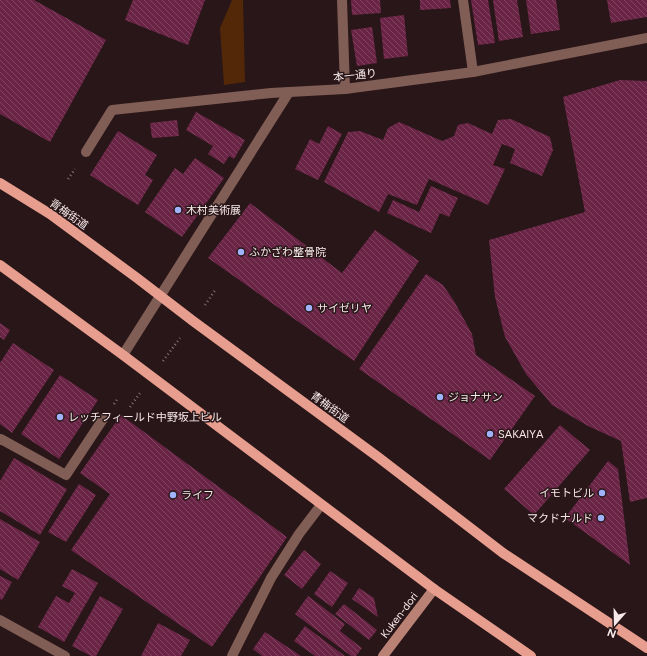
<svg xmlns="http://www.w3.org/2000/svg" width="647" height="656" font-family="Figtree,'Noto Sans JP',sans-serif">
<defs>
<pattern id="building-back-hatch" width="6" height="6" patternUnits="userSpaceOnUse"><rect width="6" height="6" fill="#6a2446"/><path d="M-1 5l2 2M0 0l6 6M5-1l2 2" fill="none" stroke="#804461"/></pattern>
</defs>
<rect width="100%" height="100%" fill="#291618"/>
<path fill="#522809" d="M 232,0 L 243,0 L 245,82 L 224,85 L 220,28 Z"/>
<g fill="url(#building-back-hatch)">
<path d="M 0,0 L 34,0 L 106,40 L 50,142 L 0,114 Z"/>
<path d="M 133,0 L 205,0 L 188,45 L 125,20 Z"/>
<path d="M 351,0 L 380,0 L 381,13 L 352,15 Z"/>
<path d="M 420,0 L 450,0 L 451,8 L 420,10 Z"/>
<path d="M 471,0 L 488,0 L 495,43 L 478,45 Z"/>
<path d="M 493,0 L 517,0 L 523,37 L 499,41 Z"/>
<path d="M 526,0 L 556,0 L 560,30 L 531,34 Z"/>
<path d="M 607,0 L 647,0 L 647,17 L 611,23 Z"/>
<path d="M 404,15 L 408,56 L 384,59 L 380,18 Z"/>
<path d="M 372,27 L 377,63 L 357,66 L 351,30 Z"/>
<path d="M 620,80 L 647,81 L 647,498 L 630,502 L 621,441 L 588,426 L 552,405 L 526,374 L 505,337 L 495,297 L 489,240 L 585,212 L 563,97 Z"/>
<path d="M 196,112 L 245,140 L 234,159 L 229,156 L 224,164 L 208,154 L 213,146 L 186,130 Z"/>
<path d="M 511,119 L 550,137 L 553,150 L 542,176 L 510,163 L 515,149 L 502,144 L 493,165 L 505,169 L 488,205 L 429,179 L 417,205 L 388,194 L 379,212 L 324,182 L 348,132 L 360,131 L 383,140 L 388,128 L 399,122 L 442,141 L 454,136 L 458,125 L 468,123 L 492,134 L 498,120 Z"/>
<path d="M 177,120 L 179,136 L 152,138 L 150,123 Z"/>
<path d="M 328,126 L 342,134 L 318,180 L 295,169 L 310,139 L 319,144 Z"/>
<path d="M 118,131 L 157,155 L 145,175 L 153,180 L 138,205 L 90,175 Z"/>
<path d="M 195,158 L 224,178 L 182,237 L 145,212 L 175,168 L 183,174 Z"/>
<path d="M 431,186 L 458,198 L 449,217 L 440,213 L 431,233 L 387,213 L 393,200 L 419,212 Z"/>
<path d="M 250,203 L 342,273 L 375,230 L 419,261 L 354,361 L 208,258 Z"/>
<path d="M 426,274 L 443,285 L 454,301 L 472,334 L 476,355 L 535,396 L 490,460 L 359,369 Z"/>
<path d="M 0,323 L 10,330 L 4,340 L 0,337 Z"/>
<path d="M 13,343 L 54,370 L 12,433 L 0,424 L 0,363 Z"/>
<path d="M 60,375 L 98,400 L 59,459 L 21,434 Z"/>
<path d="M 121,415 L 287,537 L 212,647 L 71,550 L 110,494 L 80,473 Z"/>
<path d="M 560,425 L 590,450 L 534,515 L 504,489 Z"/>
<path d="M 14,458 L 67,489 L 40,535 L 0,511 L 0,481 Z"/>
<path d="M 608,461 L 618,469 L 630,565 L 565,518 Z"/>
<path d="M 79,484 L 96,495 L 66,542 L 48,532 Z"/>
<path d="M 0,519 L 40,542 L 18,580 L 0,569 Z"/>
<path d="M 304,550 L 321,564 L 302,589 L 284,575 Z"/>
<path d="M 72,569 L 98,583 L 64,642 L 38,627 L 56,596 L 69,603 L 75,593 L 62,586 Z"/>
<path d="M 330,571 L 348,583 L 332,607 L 314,594 Z"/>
<path d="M 0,576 L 12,582 L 2,600 L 0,599 Z"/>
<path d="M 359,588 L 374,598 L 378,617 L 352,599 Z"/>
<path d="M 100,596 L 123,609 L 96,656 L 91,656 L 72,646 Z"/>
<path d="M 308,596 L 345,624 L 340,631 L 362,648 L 356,656 L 351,656 L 295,614 Z"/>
<path d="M 344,604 L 377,630 L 369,640 L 335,614 Z"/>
<path d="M 158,623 L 190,640 L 181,656 L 141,656 Z"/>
<path d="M 305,626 L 345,656 L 315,656 L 294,641 Z"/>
<path d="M 265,632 L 301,656 L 262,656 L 253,649 Z"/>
</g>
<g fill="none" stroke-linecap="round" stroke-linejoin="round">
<g stroke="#857476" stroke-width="2.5" stroke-dasharray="1 3" stroke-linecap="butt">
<path d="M 68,179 L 75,169"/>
<path d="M 205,305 L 216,289"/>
<path d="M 163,361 L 180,338"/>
<path d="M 114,404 L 118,398"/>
<path d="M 130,407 L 140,393"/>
</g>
<g stroke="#805d55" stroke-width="10">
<path d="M 463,0 L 473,72"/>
<path d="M 232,656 L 271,578 L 299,534 L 321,505"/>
</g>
<g stroke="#805d55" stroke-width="10">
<path d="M 342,0 L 345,89"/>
<path d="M 86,152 L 112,110 L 271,93 L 345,89 L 473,72 L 647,38"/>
<path d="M 123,355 L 289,92"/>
<path d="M 0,440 L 1,439 L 66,475 L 103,419"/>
<path d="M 0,620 L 65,656"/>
</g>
<path stroke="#ba8275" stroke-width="10" d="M 383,656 L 434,589"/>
<g stroke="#e79e8e" stroke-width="10">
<path d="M 0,183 L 50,214 L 137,278 L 193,321 L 378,457 L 503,553 L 647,648"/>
<path d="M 0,265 L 123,355 L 434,589 L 531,656"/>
</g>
</g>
<g fill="#a1b3fd" stroke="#291618" stroke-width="1.5">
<circle cx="178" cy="210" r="4"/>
<circle cx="241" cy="252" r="4"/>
<circle cx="309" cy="308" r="4"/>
<circle cx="440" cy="397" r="4"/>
<circle cx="60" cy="417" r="4"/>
<circle cx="490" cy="434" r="4"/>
<circle cx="602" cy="493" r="4"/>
<circle cx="173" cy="495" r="4"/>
<circle cx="601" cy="518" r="4"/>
</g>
<g text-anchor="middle" stroke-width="3" stroke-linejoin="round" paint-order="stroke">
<g font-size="11" fill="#f7e9ea" stroke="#291618">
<text transform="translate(355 75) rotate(-6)" y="4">本一通り</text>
<text transform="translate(69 214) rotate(35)" y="4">青梅街道</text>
<text transform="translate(330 407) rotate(36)" y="4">青梅街道</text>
<text transform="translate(399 615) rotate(-53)" y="4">Kuken-dori</text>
</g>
<g font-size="11" fill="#f7e9ea" stroke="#291618" text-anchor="start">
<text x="186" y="214">木村美術展</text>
<text x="249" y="256">ふかざわ整骨院</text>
<text x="317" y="312">サイゼリヤ</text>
<text x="448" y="401">ジョナサン</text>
<text x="68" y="421">レッチフィールド中野坂上ビル</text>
<text x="498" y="438">SAKAIYA</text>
<text x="594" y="497" text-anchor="end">イモトビル</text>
<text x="181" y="499">ライフ</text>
<text x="593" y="522" text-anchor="end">マクドナルド</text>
</g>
</g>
<g transform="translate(615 624) rotate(200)" stroke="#291618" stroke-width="3" paint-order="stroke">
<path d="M0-3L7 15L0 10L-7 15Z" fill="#f7e9ea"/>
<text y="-6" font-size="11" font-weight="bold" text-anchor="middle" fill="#f7e9ea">N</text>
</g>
</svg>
